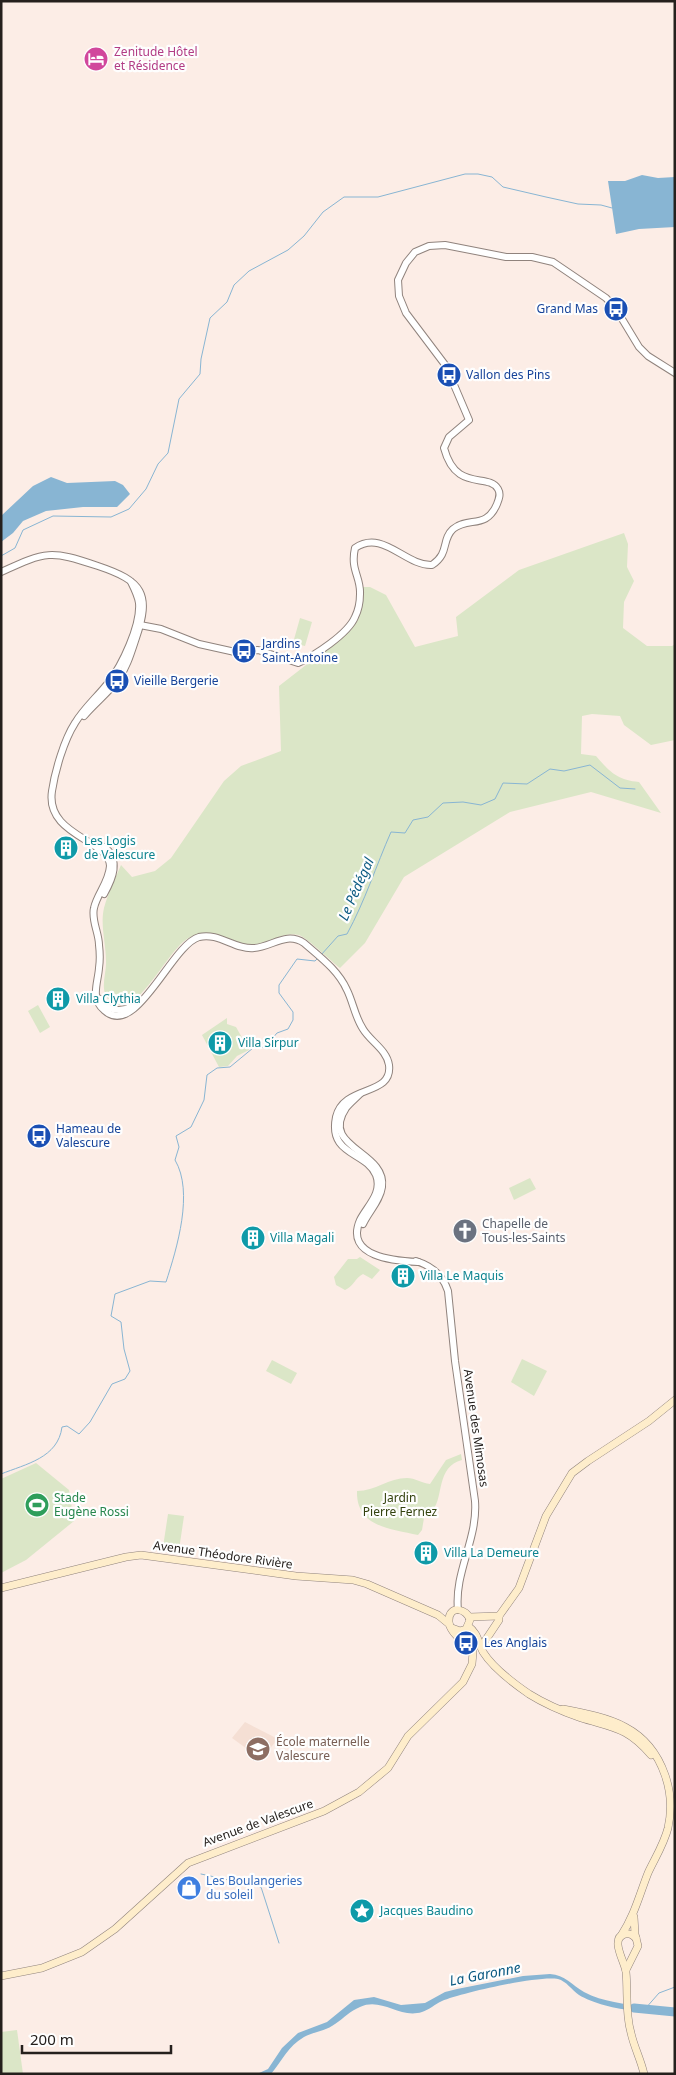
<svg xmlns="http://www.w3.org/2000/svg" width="676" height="2075" font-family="'Noto Sans',sans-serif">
<rect width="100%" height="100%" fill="#fcede6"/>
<path fill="#f5dfd4" d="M 245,1722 L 278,1739 L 261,1759 L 232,1738 Z"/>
<g fill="#dbe6c7">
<path d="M 624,533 L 628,544 L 627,567 L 634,581 L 624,602 L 623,628 L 647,646 L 672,646 L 675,644 L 675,740 L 651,745 L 624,725 L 620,716 L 592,714 L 582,716 L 581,754 L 596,756 C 610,772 617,780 639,782 L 661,813 L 591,792 L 510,812 L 404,877 L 365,943 L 340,968 C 332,962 306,937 299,935 C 282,931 271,943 255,945 C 228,947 211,919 183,942 C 168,955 144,998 128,1004 C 123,1006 117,1005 113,1003 C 97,994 107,974 106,961 C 106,943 100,925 104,908 C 108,893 115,879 121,865 L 132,877 L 155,871 L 171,858 L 224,781 L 241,766 L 281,751 L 279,686 L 351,630 L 361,611 L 363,587 L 370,587 L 386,595 L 415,647 L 458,636 L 456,617 L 519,570 Z"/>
<path d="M 300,618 L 312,622 L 305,646 L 293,643 Z"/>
<path d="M 38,1005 L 50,1027 L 40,1033 L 28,1011 Z"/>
<path d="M 227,1018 L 227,1024 L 236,1027 L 249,1050 L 237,1056 L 228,1066 L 219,1067 L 202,1035 Z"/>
<path d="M 530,1178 L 536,1189 L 514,1200 L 509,1188 Z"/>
<path d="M 360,1257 L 380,1270 L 372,1279 L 363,1274 C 355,1278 353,1287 345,1290 L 336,1285 L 334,1277 L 348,1259 L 357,1259 Z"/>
<path d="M 522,1359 L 547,1371 L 534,1396 L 511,1382 Z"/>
<path d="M 272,1360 L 297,1373 L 291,1384 L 266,1371 Z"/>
<path d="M 461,1454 L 462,1460 C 436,1467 444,1496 433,1510 C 431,1513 427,1515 424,1518 L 422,1530 L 418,1535 C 391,1529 356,1527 357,1491 C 375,1491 389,1478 407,1478 C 415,1478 422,1483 430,1484 L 446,1460 Z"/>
<path d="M 36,1463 L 69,1490 L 74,1521 L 26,1560 L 1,1573 L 1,1479 Z"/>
<path d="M 168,1514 L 184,1516 L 179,1550 L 163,1547 Z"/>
<path d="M 17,2030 L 23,2074 L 1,2074 L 1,2032 Z"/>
</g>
<g fill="#88b5d3">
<path d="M 642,175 L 658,178 L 675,177 L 675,227 L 639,229 L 616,234 L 608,181 L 625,181 Z"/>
<path d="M 51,477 L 67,483 L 115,481 L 123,485 L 130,494 L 117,507 L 83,507 L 46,511 L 23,521 L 13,533 L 1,542 L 1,516 L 33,486 Z"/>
<path d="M 550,1974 C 565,1975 572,1985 584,1992 C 603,2003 625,2002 645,2009 C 627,2013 594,2004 579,1995 C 572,1990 566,1981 558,1979 C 539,1975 461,1993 442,2001 C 435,2004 429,2010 422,2012 C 399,2019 382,1997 360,2007 C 350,2011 344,2018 335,2024 C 326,2031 313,2032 304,2037 C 288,2046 282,2061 271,2074 L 257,2074 L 268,2069 L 282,2048 L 298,2033 L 327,2022 L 354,2000 L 374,1997 L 401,2005 L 425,2003 L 445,1992 L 457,1989 L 523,1976 Z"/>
</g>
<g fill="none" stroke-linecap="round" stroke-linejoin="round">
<g stroke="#88b5d3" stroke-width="1">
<path d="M 1,556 L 15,548 L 23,530 L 53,516 L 111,517 L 129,509 L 146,489 L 158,464 L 168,453 L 179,399 L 200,374 L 201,359 L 210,318 L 227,302 L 234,285 L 249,271 L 288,250 L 304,236 L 323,212 L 344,197 L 378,197 L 465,174 L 478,174 L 492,177 L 503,187 L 546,197 L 578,204 L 601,205 L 612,208"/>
<path d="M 321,955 L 338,936 L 347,934 C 365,901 376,866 391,832 L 405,833 L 413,820 L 428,817 L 443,803 L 463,802 L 481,805 L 495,799 L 503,783 L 527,784 L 550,769 L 564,771 L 590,765 L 620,788 L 635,789"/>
<path d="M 1,1474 C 26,1464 58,1458 62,1427 L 67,1426 L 79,1434 L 90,1422 L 112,1384 L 125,1379 L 130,1371 L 124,1349 L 121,1322 L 111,1316 L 115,1294 L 150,1281 L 166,1282 C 177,1248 194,1192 175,1160 L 179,1147 L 176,1136 L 191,1127 L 204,1100 L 207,1075 L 217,1068 L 230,1067 L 253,1048 L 265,1047 L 277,1033 L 288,1029 L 293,1020 L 293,1012 L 279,993 L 279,985 L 297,959 L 315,961 L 318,958"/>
<path d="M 201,1874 L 261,1887 L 279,1943"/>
<path d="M 645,2009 L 659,1993 L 675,1987"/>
</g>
<path stroke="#88b5d3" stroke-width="9" d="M 634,2008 L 675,2012"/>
<defs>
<g id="tertiary">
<path d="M 1,572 C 47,551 50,550 98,566 C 143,581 151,594 136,638 C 131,653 127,667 118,680 C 108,693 95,703 84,716"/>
<path d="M 131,582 C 134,588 138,596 139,603 C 141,625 122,666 108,683 C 97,697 84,708 75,723 C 64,740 55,771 52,791 C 45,836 110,840 110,866 C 109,882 97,894 94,908 C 91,920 99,933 99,945 C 100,953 100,961 99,968 C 98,983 90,998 104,1010 C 136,1040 171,945 199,937 C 219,932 235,950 254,948 C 272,947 286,931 304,943 C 320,957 338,970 347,990 C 353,1002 355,1017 363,1029 C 370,1041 387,1050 389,1065 C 393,1097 344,1084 336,1117 C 328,1156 366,1151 376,1175 C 383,1193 367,1206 360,1220 C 344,1257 395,1261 418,1262"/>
<path d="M 140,625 L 161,629 L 199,644 L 235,652 L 258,650 L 298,663 C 314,656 348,634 355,617 C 358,611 360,601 360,594 C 361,577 350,570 355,548 C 383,529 405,566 432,565 C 450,553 441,540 453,529 C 469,516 486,530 497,504 C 499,499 501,494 498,489 C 488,472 456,493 444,448 L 449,437 L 469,420 L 446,366 L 406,313 L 399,296 L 398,280 L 406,263 L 415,252 L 429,246 L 445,245 L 506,257 L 532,257 L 553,262 L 606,298 L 616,309 L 639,347 L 648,356 L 675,373"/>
<path d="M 104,894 C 113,878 120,861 105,847"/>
<path d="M 100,999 C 107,1011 121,1013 132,1006"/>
<path d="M 360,1094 C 355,1099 350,1103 346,1108 C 319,1148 387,1151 382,1187 C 380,1201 369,1211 363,1224"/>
<path d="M 416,1261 C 432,1266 443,1275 448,1291 L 455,1361 L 475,1501 C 478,1539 454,1572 458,1610"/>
</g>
<g id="secondary">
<path d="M 1,1588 L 126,1557 L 141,1555 L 296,1576 L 353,1580 L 367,1584 L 438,1615 L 449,1624"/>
<path d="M 469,1617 L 499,1616"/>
<path d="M 468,1626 C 478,1633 478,1642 483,1652 C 493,1668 513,1683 529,1694 C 545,1704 564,1712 581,1718 C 613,1728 627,1727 651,1755"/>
<path d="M 481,1647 L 499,1620 L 499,1616 L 519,1588 L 546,1516 L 572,1473 L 588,1461 L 649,1421 L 675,1400"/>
<path d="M 563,1709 C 610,1718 648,1726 665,1775 C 671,1792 672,1810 668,1828 C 664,1844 655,1858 648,1873 C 639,1896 635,1914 621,1936"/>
<path d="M 636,1938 C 632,1935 630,1933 625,1934 C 609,1938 625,1962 626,1972 C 628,1992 625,2013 631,2033 C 634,2047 641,2060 644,2074"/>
<path d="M 626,1970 L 638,1946 L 635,1934 L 634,1917"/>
<path d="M 1,1976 L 42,1968 L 82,1952 L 115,1929 L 188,1863 L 324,1811 L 359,1792 L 388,1768 L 408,1736 L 463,1682 L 472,1664 L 473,1652 C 467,1643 448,1633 449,1620 C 449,1605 467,1608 470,1620 L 466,1629 L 460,1631 L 452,1628"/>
</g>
</defs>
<use href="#tertiary" stroke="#90837d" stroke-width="8"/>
<use href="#secondary" stroke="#90837d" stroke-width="8"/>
<use href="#tertiary" stroke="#fff" stroke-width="6"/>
<use href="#secondary" stroke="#feedcb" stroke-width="7"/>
</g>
<defs>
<symbol id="hotel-disc" viewBox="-11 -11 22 22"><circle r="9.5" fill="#d1479c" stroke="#fefefe"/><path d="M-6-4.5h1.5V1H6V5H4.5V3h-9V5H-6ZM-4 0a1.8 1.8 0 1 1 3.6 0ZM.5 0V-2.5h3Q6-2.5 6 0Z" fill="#fff"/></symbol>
<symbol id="bus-disc" viewBox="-11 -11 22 22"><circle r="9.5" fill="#1a4fb4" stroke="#fefefe"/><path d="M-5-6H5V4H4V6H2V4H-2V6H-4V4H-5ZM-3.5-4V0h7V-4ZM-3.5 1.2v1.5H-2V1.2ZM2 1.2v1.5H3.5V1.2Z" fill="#fff"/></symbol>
<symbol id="building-disc" viewBox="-11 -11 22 22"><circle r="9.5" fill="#0f9aa8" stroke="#fefefe"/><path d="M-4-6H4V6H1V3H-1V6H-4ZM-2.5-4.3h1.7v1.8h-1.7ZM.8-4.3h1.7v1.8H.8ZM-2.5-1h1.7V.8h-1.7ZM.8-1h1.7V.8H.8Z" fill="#fff"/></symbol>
<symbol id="church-disc" viewBox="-11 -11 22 22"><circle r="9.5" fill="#6b7280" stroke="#fefefe"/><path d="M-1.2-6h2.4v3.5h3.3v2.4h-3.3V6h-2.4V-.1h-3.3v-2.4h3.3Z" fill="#fff"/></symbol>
<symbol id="stadium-disc" viewBox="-11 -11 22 22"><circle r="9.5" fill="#2e9e5b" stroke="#fefefe"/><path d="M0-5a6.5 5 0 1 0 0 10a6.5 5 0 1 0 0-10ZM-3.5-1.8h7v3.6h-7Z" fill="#fff"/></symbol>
<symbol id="school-disc" viewBox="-11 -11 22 22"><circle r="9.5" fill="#8d6e63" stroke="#fefefe"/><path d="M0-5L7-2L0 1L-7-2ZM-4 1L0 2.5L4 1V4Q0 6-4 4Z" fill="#fff"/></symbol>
<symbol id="shop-disc" viewBox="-11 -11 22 22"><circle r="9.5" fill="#3f7fe0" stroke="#fefefe"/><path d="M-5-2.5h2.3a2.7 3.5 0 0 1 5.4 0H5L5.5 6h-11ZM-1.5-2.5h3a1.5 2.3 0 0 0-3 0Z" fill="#fff"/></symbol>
<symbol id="sight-disc" viewBox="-11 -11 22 22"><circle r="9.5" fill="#0f9aa8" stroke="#fefefe"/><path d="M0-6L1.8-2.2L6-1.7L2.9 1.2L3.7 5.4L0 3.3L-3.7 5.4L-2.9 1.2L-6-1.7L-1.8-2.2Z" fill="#fff"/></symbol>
</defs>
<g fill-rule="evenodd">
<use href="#hotel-disc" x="82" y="45" width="28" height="28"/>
<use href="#bus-disc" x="602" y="295" width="28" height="28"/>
<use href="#bus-disc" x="435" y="361" width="28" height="28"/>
<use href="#bus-disc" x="230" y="637" width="28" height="28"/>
<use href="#bus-disc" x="103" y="667" width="28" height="28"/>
<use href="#building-disc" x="52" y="834" width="28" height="28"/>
<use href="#building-disc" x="44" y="985" width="28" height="28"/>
<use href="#building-disc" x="206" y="1029" width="28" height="28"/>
<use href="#bus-disc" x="25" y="1122" width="28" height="28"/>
<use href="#church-disc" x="451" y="1217" width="28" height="28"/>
<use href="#building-disc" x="239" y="1224" width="28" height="28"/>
<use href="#building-disc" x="389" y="1262" width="28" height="28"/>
<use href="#stadium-disc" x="23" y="1491" width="28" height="28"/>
<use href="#building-disc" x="412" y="1539" width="28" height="28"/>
<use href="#bus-disc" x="452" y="1629" width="28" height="28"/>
<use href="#school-disc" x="244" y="1735" width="28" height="28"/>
<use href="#shop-disc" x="175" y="1874" width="28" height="28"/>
<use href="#sight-disc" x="348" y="1897" width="28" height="28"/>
</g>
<g text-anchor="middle" stroke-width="4.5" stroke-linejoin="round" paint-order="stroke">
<g font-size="12" fill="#b23c85" stroke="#fefefe" text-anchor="start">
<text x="114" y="56">Zenitude Hôtel<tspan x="114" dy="14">et Résidence</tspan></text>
</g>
<g font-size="12" fill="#164399" stroke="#fefefe" text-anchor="start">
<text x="598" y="313" text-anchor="end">Grand Mas</text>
<text x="466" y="379">Vallon des Pins</text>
<text x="262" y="648">Jardins<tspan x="262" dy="14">Saint-Antoine</tspan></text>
<text x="134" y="685">Vieille Bergerie</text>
<text x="56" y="1133">Hameau de<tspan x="56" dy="14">Valescure</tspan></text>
<text x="484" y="1647">Les Anglais</text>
</g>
<g font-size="12" fill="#0d838f" stroke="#fefefe" text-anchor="start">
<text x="84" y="845">Les Logis<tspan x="84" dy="14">de Valescure</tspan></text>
<text x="76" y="1003">Villa Clythia</text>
<text x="238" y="1047">Villa Sirpur</text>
<text x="270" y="1242">Villa Magali</text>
<text x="420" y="1280">Villa Le Maquis</text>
<text x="444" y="1557">Villa La Demeure</text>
<text x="380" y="1915">Jacques Baudino</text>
</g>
<g font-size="12" fill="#5b616d" stroke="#fefefe" text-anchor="start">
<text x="482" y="1228">Chapelle de<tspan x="482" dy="14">Tous-les-Saints</tspan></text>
</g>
<g font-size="12" fill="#25201d" stroke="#fefefe">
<text transform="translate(476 1428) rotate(82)" y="4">Avenue des Mimosas</text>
<text transform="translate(223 1555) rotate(8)" y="4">Avenue Théodore Rivière</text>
<text transform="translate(258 1823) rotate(-20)" y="4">Avenue de Valescure</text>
</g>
<g font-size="12" fill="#27864d" stroke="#fefefe" text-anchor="start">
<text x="54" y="1502">Stade<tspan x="54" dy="14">Eugène Rossi</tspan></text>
</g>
<g font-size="12" fill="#33420e" stroke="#fefefe">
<text x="400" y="1502">Jardin<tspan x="400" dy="14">Pierre Fernez</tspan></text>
</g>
<g font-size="12" fill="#785e54" stroke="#fefefe" text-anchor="start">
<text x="276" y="1746">École maternelle<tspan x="276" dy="14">Valescure</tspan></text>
</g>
<g font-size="12" fill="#366cbe" stroke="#fefefe" text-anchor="start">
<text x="206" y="1885">Les Boulangeries<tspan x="206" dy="14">du soleil</tspan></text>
</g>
<g font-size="14" font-style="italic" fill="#0d5b83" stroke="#fefefe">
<text transform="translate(356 889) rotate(-66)" y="5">Le Pédégal</text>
<text transform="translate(485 1974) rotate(-11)" y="5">La Garonne</text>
</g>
</g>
<rect width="676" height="2075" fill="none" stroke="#25201d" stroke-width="5"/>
<path d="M22 2045v8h149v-8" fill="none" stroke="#25201d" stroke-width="2.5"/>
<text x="30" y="2045" font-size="15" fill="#25201d" stroke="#fefefe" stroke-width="4" paint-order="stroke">200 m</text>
</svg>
